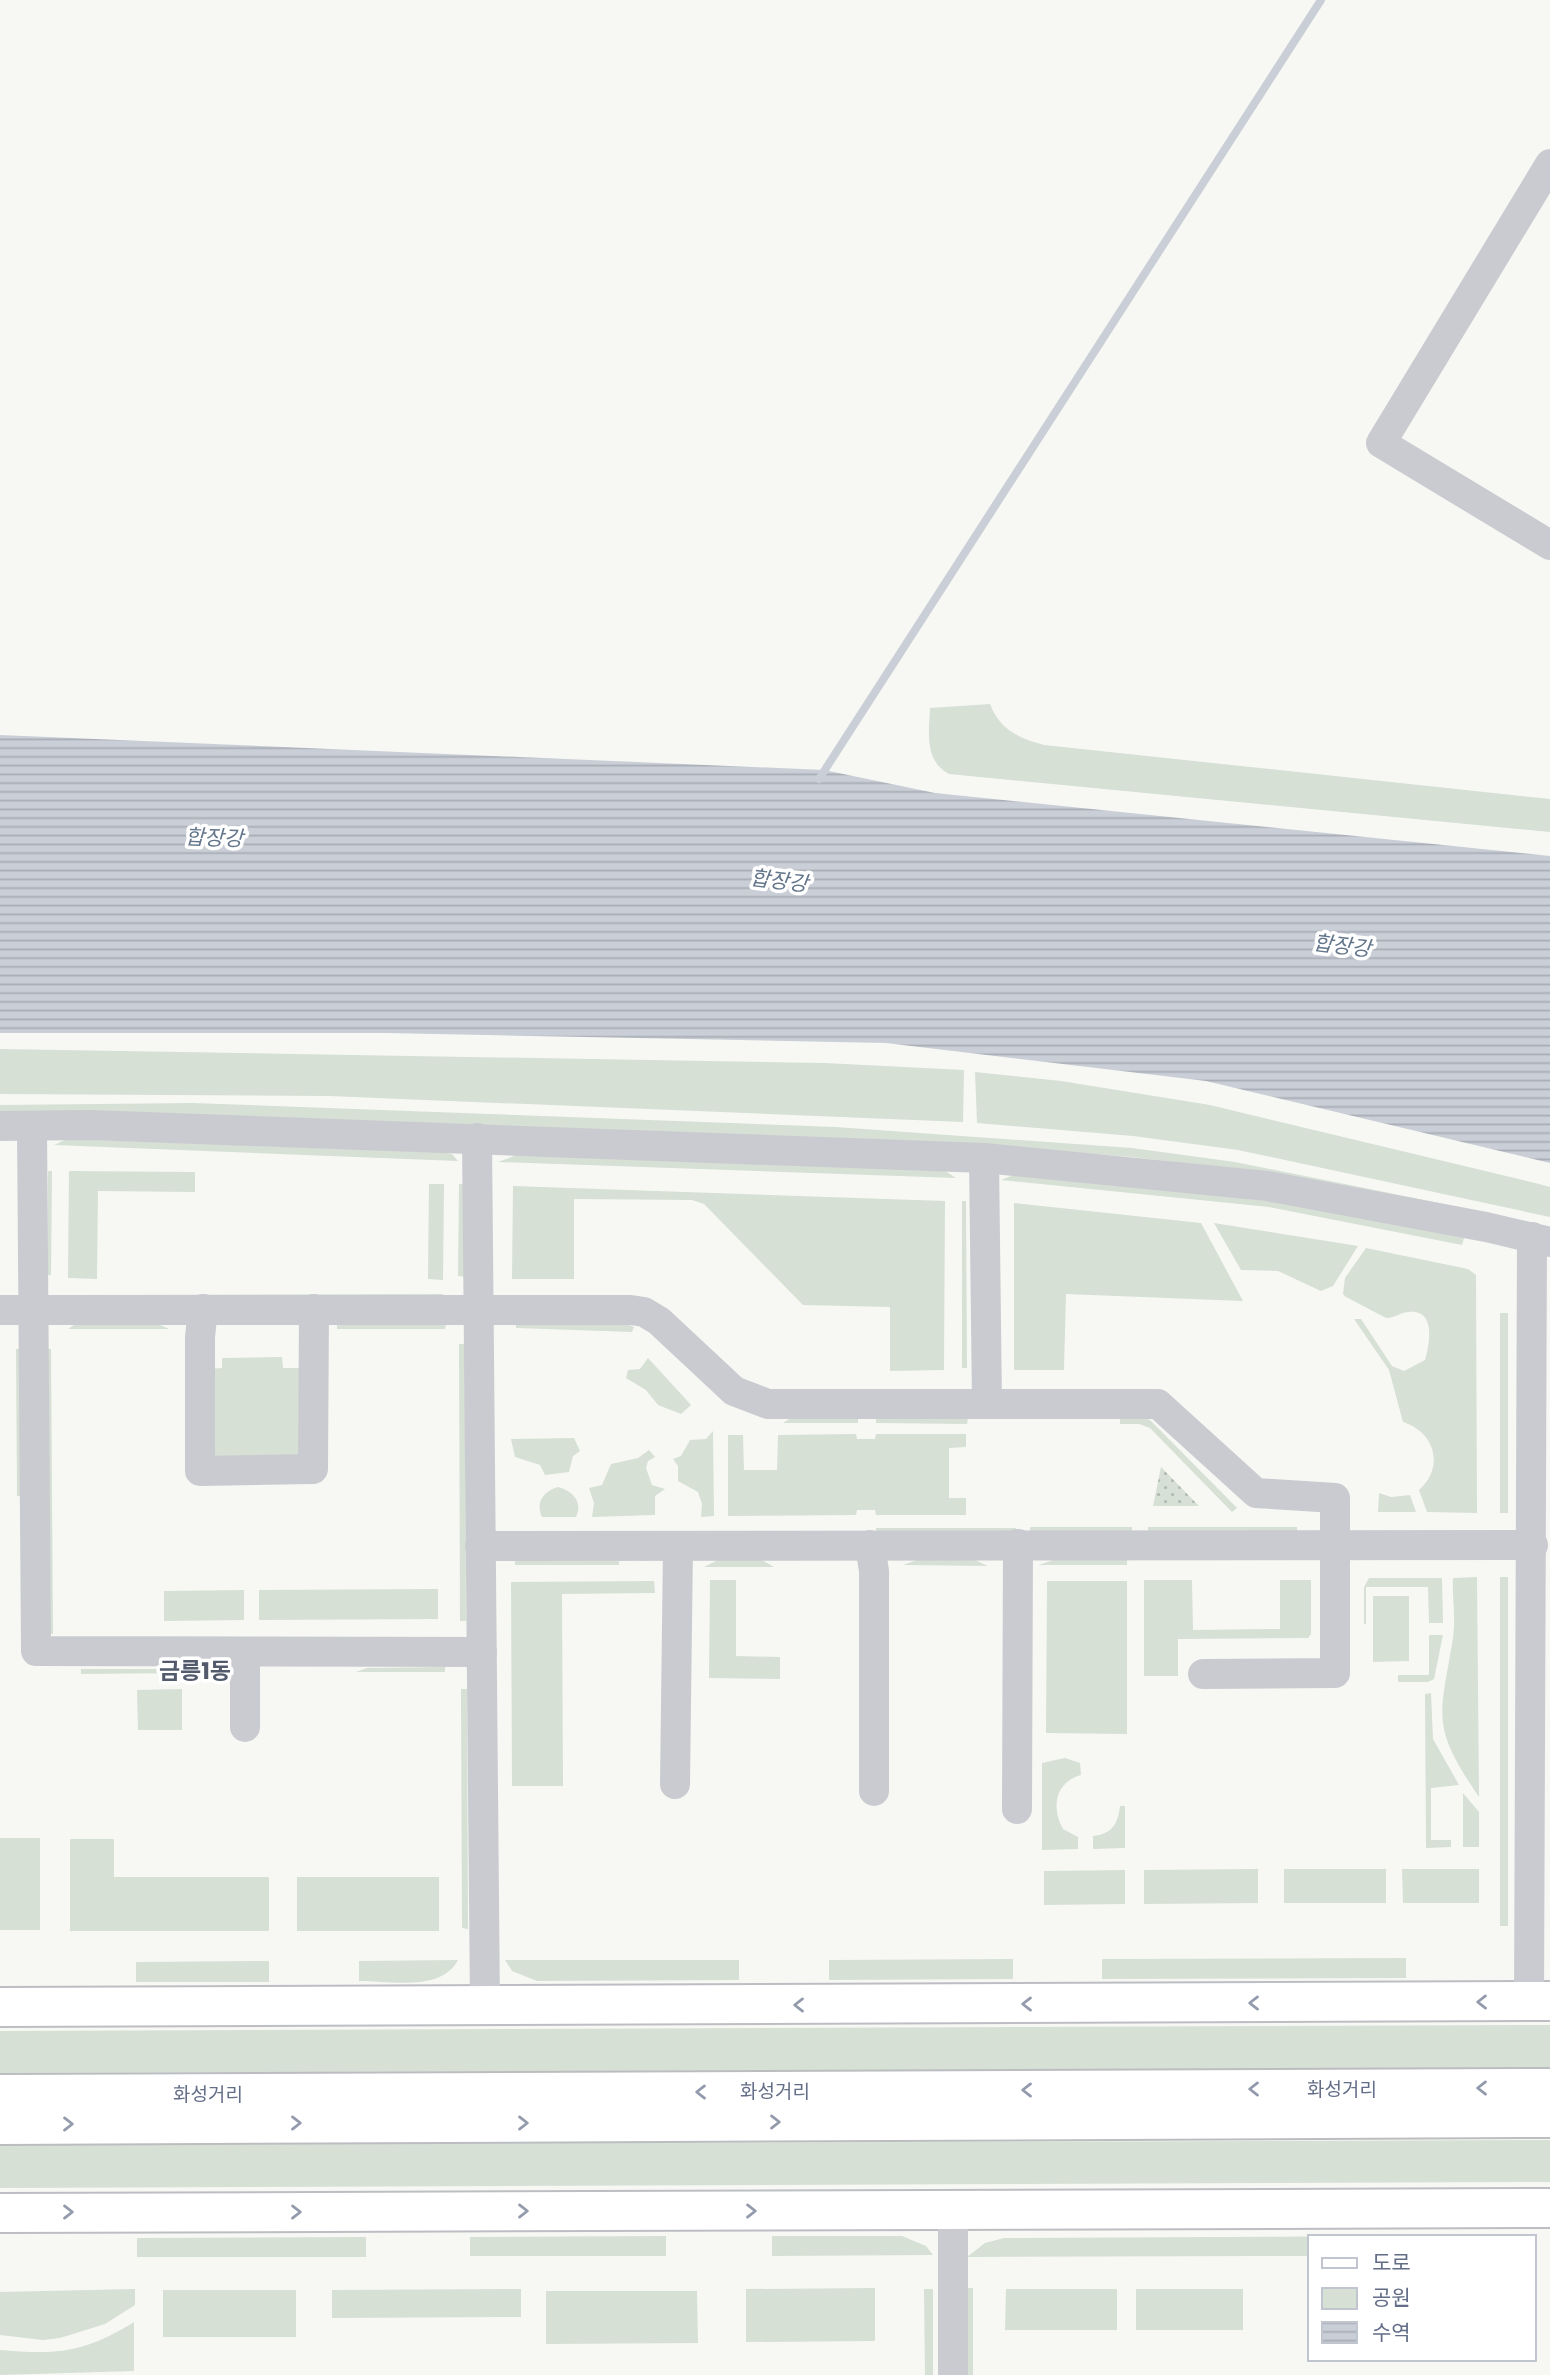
<svg xmlns="http://www.w3.org/2000/svg" width="1550" height="2375" font-family="Poppins,'Noto Sans KR',sans-serif">
<defs>
<pattern id="park-dots" width="8" height="8" patternUnits="userSpaceOnUse" patternTransform="scale(1.75)"><rect width="8" height="8" fill="#d6e0d5"/><path d="M2 2h.1M6 6h.1" fill="none" stroke="#b1bab3" stroke-width="1.8" stroke-linecap="round"/></pattern>
<pattern id="water-rules" width="6" height="5" patternUnits="userSpaceOnUse" patternTransform="scale(1.75)"><rect width="6" height="5" fill="#cacfd7"/><path d="M0 2.5h6" fill="none" stroke="#a8acb4"/></pattern>
</defs>
<rect width="100%" height="100%" fill="#f7f8f4"/>
<g fill="#d6e0d5">
<path d="M 990,704 C 1000,730 1019,738 1044,745 L 1550,799 L 1550,832 L 949,774 C 924,761 929,732 930,708 Z"/>
<path d="M 0,1049 L 825,1063 L 964,1070 L 963,1122 L 329,1096 L 0,1094 Z"/>
<path d="M 975,1072 L 1061,1081 L 1210,1105 L 1535,1183 L 1550,1187 L 1550,1217 L 1238,1150 L 1133,1136 L 977,1123 Z"/>
<path d="M 193,1103 L 836,1127 L 1132,1148 L 1235,1162 L 1459,1207 L 1550,1228 L 1231,1169 L 1132,1157 L 970,1144 L 0,1115 L 0,1105 Z"/>
<path d="M 67,1139 L 442,1152 L 452,1154 L 458,1161 L 54,1145 Z"/>
<path d="M 520,1154 L 942,1169 L 956,1178 L 498,1162 Z"/>
<path d="M 48,1171 L 52,1171 L 51,1275 L 47,1275 Z"/>
<path d="M 69,1171 L 195,1172 L 195,1192 L 98,1191 L 97,1279 L 68,1278 Z"/>
<path d="M 1016,1174 L 1304,1205 L 1464,1238 L 1462,1245 L 1269,1207 L 1001,1180 Z"/>
<path d="M 429,1184 L 444,1184 L 443,1280 L 428,1279 Z"/>
<path d="M 459,1184 L 467,1184 L 466,1277 L 458,1276 Z"/>
<path d="M 513,1186 L 945,1201 L 944,1370 L 890,1371 L 890,1307 L 803,1305 L 704,1204 L 692,1200 L 574,1199 L 574,1279 L 512,1279 Z"/>
<path d="M 962,1201 L 966,1201 L 967,1368 L 962,1368 Z"/>
<path d="M 1014,1203 L 1201,1223 L 1243,1301 L 1066,1294 L 1064,1370 L 1014,1370 Z"/>
<path d="M 1214,1223 L 1358,1246 L 1333,1286 L 1321,1291 L 1278,1271 L 1241,1270 Z"/>
<path d="M 1366,1248 L 1468,1269 L 1476,1275 L 1477,1513 L 1427,1512 L 1419,1490 C 1445,1467 1435,1432 1403,1422 L 1389,1370 L 1354,1319 L 1361,1319 L 1392,1366 L 1404,1371 L 1425,1360 C 1430,1342 1436,1309 1408,1312 C 1400,1313 1394,1318 1386,1318 L 1346,1297 L 1343,1294 L 1345,1278 Z"/>
<path d="M 443,1294 L 443,1297 L 68,1298 L 67,1295 Z"/>
<rect x="1500" y="1313" width="8" height="200"/>
<path d="M 516,1323 L 627,1324 L 634,1327 L 632,1332 L 516,1328 Z"/>
<path d="M 74,1325 L 160,1325 L 169,1329 L 68,1329 Z"/>
<path d="M 337,1325 L 446,1325 L 445,1329 L 337,1329 Z"/>
<path d="M 459,1344 L 465,1344 L 466,1621 L 460,1621 Z"/>
<path d="M 16,1349 L 20,1349 L 21,1496 L 17,1496 Z"/>
<path d="M 47,1349 L 51,1349 L 53,1634 L 49,1634 Z"/>
<path d="M 282,1357 L 283,1368 L 300,1368 L 300,1467 L 209,1468 L 208,1369 L 222,1368 L 222,1358 Z"/>
<path d="M 648,1358 L 691,1405 L 681,1414 L 658,1405 L 646,1390 L 626,1378 L 628,1370 L 640,1369 Z"/>
<path d="M 1120,1417 L 1147,1418 L 1152,1422 L 1237,1508 L 1232,1512 L 1150,1428 L 1139,1424 L 1120,1424 Z"/>
<path d="M 791,1418 L 858,1418 L 858,1423 L 783,1423 Z"/>
<path d="M 876,1418 L 968,1418 L 967,1424 L 876,1423 Z"/>
<path d="M 713,1431 L 714,1516 L 701,1517 L 702,1504 L 698,1492 L 678,1481 L 678,1466 L 673,1459 L 681,1456 L 690,1440 L 706,1439 Z"/>
<path d="M 856,1434 L 857,1439 L 875,1439 L 876,1434 L 966,1434 L 966,1447 L 949,1448 L 949,1498 L 966,1498 L 966,1515 L 876,1515 L 875,1510 L 857,1510 L 856,1515 L 728,1516 L 728,1435 L 743,1435 L 744,1470 L 777,1470 L 778,1435 Z"/>
<path d="M 574,1438 L 580,1451 L 573,1456 L 569,1472 L 545,1475 L 540,1465 L 515,1457 L 511,1439 Z"/>
<path d="M 649,1450 L 655,1457 L 648,1461 L 646,1468 L 652,1485 L 665,1489 L 655,1496 L 655,1515 L 592,1517 L 594,1503 L 589,1488 L 602,1485 L 611,1464 L 638,1458 Z"/>
<path d="M 558,1487 C 573,1491 583,1502 576,1517 L 542,1517 C 535,1502 544,1491 558,1487 Z"/>
<path d="M 1379,1493 L 1391,1497 L 1410,1495 L 1416,1512 L 1378,1512 Z"/>
<rect x="1030" y="1527" width="102" height="5"/>
<path d="M 1148,1527 L 1297,1527 L 1297,1531 L 1148,1532 Z"/>
<rect x="876" y="1528" width="140" height="4"/>
<path d="M 920,1559 L 975,1560 L 988,1566 L 903,1565 Z"/>
<path d="M 1056,1559 L 1127,1559 L 1127,1565 L 1039,1565 Z"/>
<path d="M 718,1560 L 762,1560 L 774,1567 L 704,1567 Z"/>
<rect x="515" y="1561" width="104" height="4"/>
<path d="M 1477,1577 L 1479,1797 C 1430,1725 1440,1718 1453,1638 C 1456,1617 1452,1598 1453,1578 Z"/>
<rect x="1500" y="1577" width="8" height="349"/>
<path d="M 1369,1578 L 1442,1578 L 1443,1623 L 1429,1623 L 1428,1587 L 1366,1587 L 1366,1624 L 1364,1624 L 1364,1587 Z"/>
<path d="M 710,1580 L 736,1580 L 736,1656 L 780,1657 L 780,1679 L 709,1678 Z"/>
<path d="M 1144,1580 L 1192,1580 L 1193,1630 L 1280,1629 L 1280,1580 L 1311,1580 L 1311,1634 L 1308,1638 L 1178,1639 L 1178,1676 L 1144,1676 Z"/>
<path d="M 654,1581 L 655,1593 L 562,1594 L 563,1786 L 512,1786 L 511,1582 Z"/>
<path d="M 1047,1581 L 1127,1581 L 1127,1734 L 1046,1733 Z"/>
<path d="M 438,1589 L 438,1619 L 259,1620 L 259,1590 Z"/>
<path d="M 244,1590 L 244,1620 L 164,1621 L 164,1591 Z"/>
<path d="M 1373,1596 L 1409,1596 L 1409,1661 L 1373,1662 Z"/>
<path d="M 1429,1635 L 1443,1635 L 1434,1679 L 1428,1682 L 1398,1682 L 1398,1675 L 1429,1675 Z"/>
<path d="M 445,1667 L 445,1672 L 356,1672 L 367,1668 Z"/>
<path d="M 81,1669 L 175,1669 L 189,1673 L 81,1674 Z"/>
<path d="M 182,1689 L 182,1730 L 138,1730 L 137,1690 Z"/>
<path d="M 461,1689 L 467,1689 L 468,1929 L 462,1928 Z"/>
<path d="M 1431,1693 L 1433,1739 L 1459,1785 L 1431,1788 L 1431,1840 L 1451,1840 L 1451,1847 L 1426,1848 L 1425,1694 Z"/>
<path d="M 1065,1758 L 1080,1763 L 1081,1775 C 1055,1782 1051,1808 1063,1829 L 1078,1837 L 1078,1849 L 1042,1850 L 1042,1763 Z"/>
<path d="M 1463,1793 L 1479,1812 L 1479,1847 L 1463,1847 Z"/>
<path d="M 1120,1806 L 1125,1806 L 1125,1848 L 1093,1849 L 1093,1836 C 1112,1834 1118,1824 1120,1806 Z"/>
<rect x="0" y="1838" width="40" height="92"/>
<path d="M 70,1839 L 114,1839 L 114,1877 L 269,1877 L 269,1931 L 70,1931 Z"/>
<path d="M 1258,1869 L 1258,1903 L 1144,1904 L 1144,1870 Z"/>
<rect x="1284" y="1869" width="102" height="34"/>
<path d="M 1402,1869 L 1479,1869 L 1479,1903 L 1403,1903 Z"/>
<path d="M 1125,1870 L 1125,1904 L 1044,1905 L 1044,1871 Z"/>
<rect x="297" y="1877" width="142" height="54"/>
<path d="M 1406,1958 L 1406,1978 L 1102,1979 L 1102,1959 Z"/>
<path d="M 1013,1959 L 1013,1979 L 829,1980 L 829,1960 Z"/>
<path d="M 458,1960 C 441,1992 391,1981 359,1981 L 359,1961 Z"/>
<path d="M 505,1960 L 739,1960 L 739,1980 L 537,1981 L 512,1971 Z"/>
<path d="M 269,1961 L 269,1982 L 136,1982 L 136,1962 Z"/>
<path d="M 1550,2025 L 1550,2068 L 0,2073 L 0,2031 Z"/>
<path d="M 1550,2140 L 1550,2182 L 0,2188 L 0,2145 Z"/>
<path d="M 666,2236 L 666,2256 L 470,2256 L 470,2237 Z"/>
<path d="M 772,2236 L 902,2236 L 926,2246 L 933,2255 L 772,2256 Z"/>
<path d="M 1406,2236 L 1310,2237 L 1310,2256 L 967,2257 L 985,2243 L 1004,2238 Z"/>
<path d="M 366,2237 L 366,2257 L 137,2257 L 137,2238 Z"/>
<path d="M 875,2288 L 875,2341 L 746,2342 L 746,2289 Z"/>
<path d="M 964,2288 L 973,2288 L 973,2375 L 965,2375 Z"/>
<path d="M 135,2289 L 135,2305 L 105,2324 L 60,2338 L 43,2340 L 0,2335 L 0,2292 Z"/>
<path d="M 521,2289 L 521,2317 L 332,2318 L 332,2290 Z"/>
<path d="M 924,2289 L 933,2289 L 933,2375 L 925,2375 Z"/>
<path d="M 1006,2289 L 1117,2289 L 1117,2330 L 1005,2330 Z"/>
<rect x="1136" y="2289" width="107" height="41"/>
<rect x="163" y="2290" width="133" height="47"/>
<path d="M 546,2291 L 697,2291 L 698,2343 L 546,2344 Z"/>
<path d="M 134,2322 L 134,2371 L 0,2375 L 0,2350 C 57,2355 84,2353 134,2322 Z"/>
</g>
<path fill="url(#park-dots)" d="M 1161,1467 L 1199,1506 L 1153,1506 Z"/>
<path fill="url(#water-rules)" d="M 0,735 L 824,770 L 935,793 L 1550,856 L 1550,1163 L 1206,1081 L 886,1043 L 386,1033 L 0,1033 Z"/>
<g fill="none" stroke-linecap="round" stroke-linejoin="round">
<path stroke="#cacfd7" stroke-width="8" d="M 819,779 L 1321,0"/>
<defs>
<g id="major">
<path d="M 0,2007 L 1550,2001"/>
<path d="M 0,2213 L 1550,2208"/>
</g>
<g id="highway">
<path d="M 0,2094 L 1550,2088"/>
<path d="M 0,2125 L 1550,2118"/>
</g>
</defs>
<use href="#major" stroke="#bcbec3" stroke-width="42"/>
<use href="#highway" stroke="#bbbdc1" stroke-width="42"/>
<g stroke="#cacbd0" stroke-width="30">
<path d="M 1550,164 L 1381,443 L 1550,545"/>
<path d="M 0,1126 L 90,1125 L 984,1158 L 1267,1186 L 1486,1227 L 1550,1242"/>
<path d="M 32,1126 L 36,1651 L 482,1652"/>
<path d="M 477,1138 L 485,2007"/>
<path d="M 984,1158 L 987,1404"/>
<path d="M 203,1309 L 200,1337 L 200,1471 L 313,1469 L 314,1309"/>
<path d="M 0,1310 L 631,1310 L 644,1312 L 659,1321 L 734,1391 L 768,1404 L 1158,1404 L 1256,1493 L 1335,1498 L 1335,1673 L 1203,1674"/>
<path d="M 870,1545 L 874,1571 L 874,1791"/>
<path d="M 480,1546 L 1533,1545"/>
<path d="M 245,1727 L 245,1652"/>
<path d="M 675,1784 L 678,1546"/>
<path d="M 1017,1809 L 1018,1544"/>
<path d="M 1529,2001 L 1532,1237"/>
<path d="M 953,2375 L 953,2210"/>
</g>
<use href="#major" stroke="#fff" stroke-width="38"/>
<use href="#highway" stroke="#fff" stroke-width="38"/>
</g>
<defs><path id="oneway-chevron" d="M-2-3.5L2.5 0L-2 3.5" fill="none" stroke-width="1.6" stroke-linecap="round" stroke-linejoin="round" transform="scale(1.75)"/></defs>
<g stroke="#929aac">
<use href="#oneway-chevron" transform="translate(1482 2002) rotate(180)"/>
<use href="#oneway-chevron" transform="translate(1254 2003) rotate(180)"/>
<use href="#oneway-chevron" transform="translate(1027 2004) rotate(180)"/>
<use href="#oneway-chevron" transform="translate(799 2005) rotate(180)"/>
<use href="#oneway-chevron" transform="translate(1482 2088) rotate(180)"/>
<use href="#oneway-chevron" transform="translate(1254 2089) rotate(180)"/>
<use href="#oneway-chevron" transform="translate(1027 2090) rotate(180)"/>
<use href="#oneway-chevron" transform="translate(701 2092) rotate(180)"/>
<use href="#oneway-chevron" transform="translate(775 2122)"/>
<use href="#oneway-chevron" transform="translate(296 2123)"/>
<use href="#oneway-chevron" transform="translate(523 2123)"/>
<use href="#oneway-chevron" transform="translate(68 2124)"/>
<use href="#oneway-chevron" transform="translate(523 2211)"/>
<use href="#oneway-chevron" transform="translate(751 2211)"/>
<use href="#oneway-chevron" transform="translate(68 2212)"/>
<use href="#oneway-chevron" transform="translate(296 2212)"/>
</g>
<g text-anchor="middle" stroke-width="7" stroke-linejoin="round" paint-order="stroke">
<g font-size="19" fill="#646e88" stroke="#fff">
<text x="1342" y="2096">화성거리</text>
<text x="775" y="2098">화성거리</text>
<text x="208" y="2101">화성거리</text>
</g>
<g font-size="21" font-style="italic" fill="#64768b" stroke="#fff">
<text transform="translate(214 838) rotate(2)" y="7">합장강</text>
<text transform="translate(779 881) rotate(7)" y="7">합장강</text>
<text transform="translate(1342 946) rotate(7)" y="7">합장강</text>
</g>
<g font-size="23" font-weight="bold" fill="#525a6c" stroke="#fff">
<text x="195" y="1679">금릉1동</text>
</g>
</g>
<rect x="1308" y="2235" width="228" height="126" fill="#ffffff" stroke="#c1c5cf" stroke-width="2"/>
<rect x="1322" y="2258" width="35" height="10" fill="#ffffff" stroke="#c1c5cf" stroke-width="2"/>
<text x="1372" y="2270" font-size="21" fill="#646e88">도로</text>
<rect x="1322" y="2288" width="35" height="21" fill="#d6e0d5" stroke="#c1c5cf" stroke-width="2"/>
<text x="1372" y="2305" font-size="21" fill="#646e88">공원</text>
<rect x="1322" y="2322" width="35" height="21" fill="url(#water-rules)" stroke="#c1c5cf" stroke-width="2"/>
<text x="1372" y="2340" font-size="21" fill="#646e88">수역</text>
</svg>
